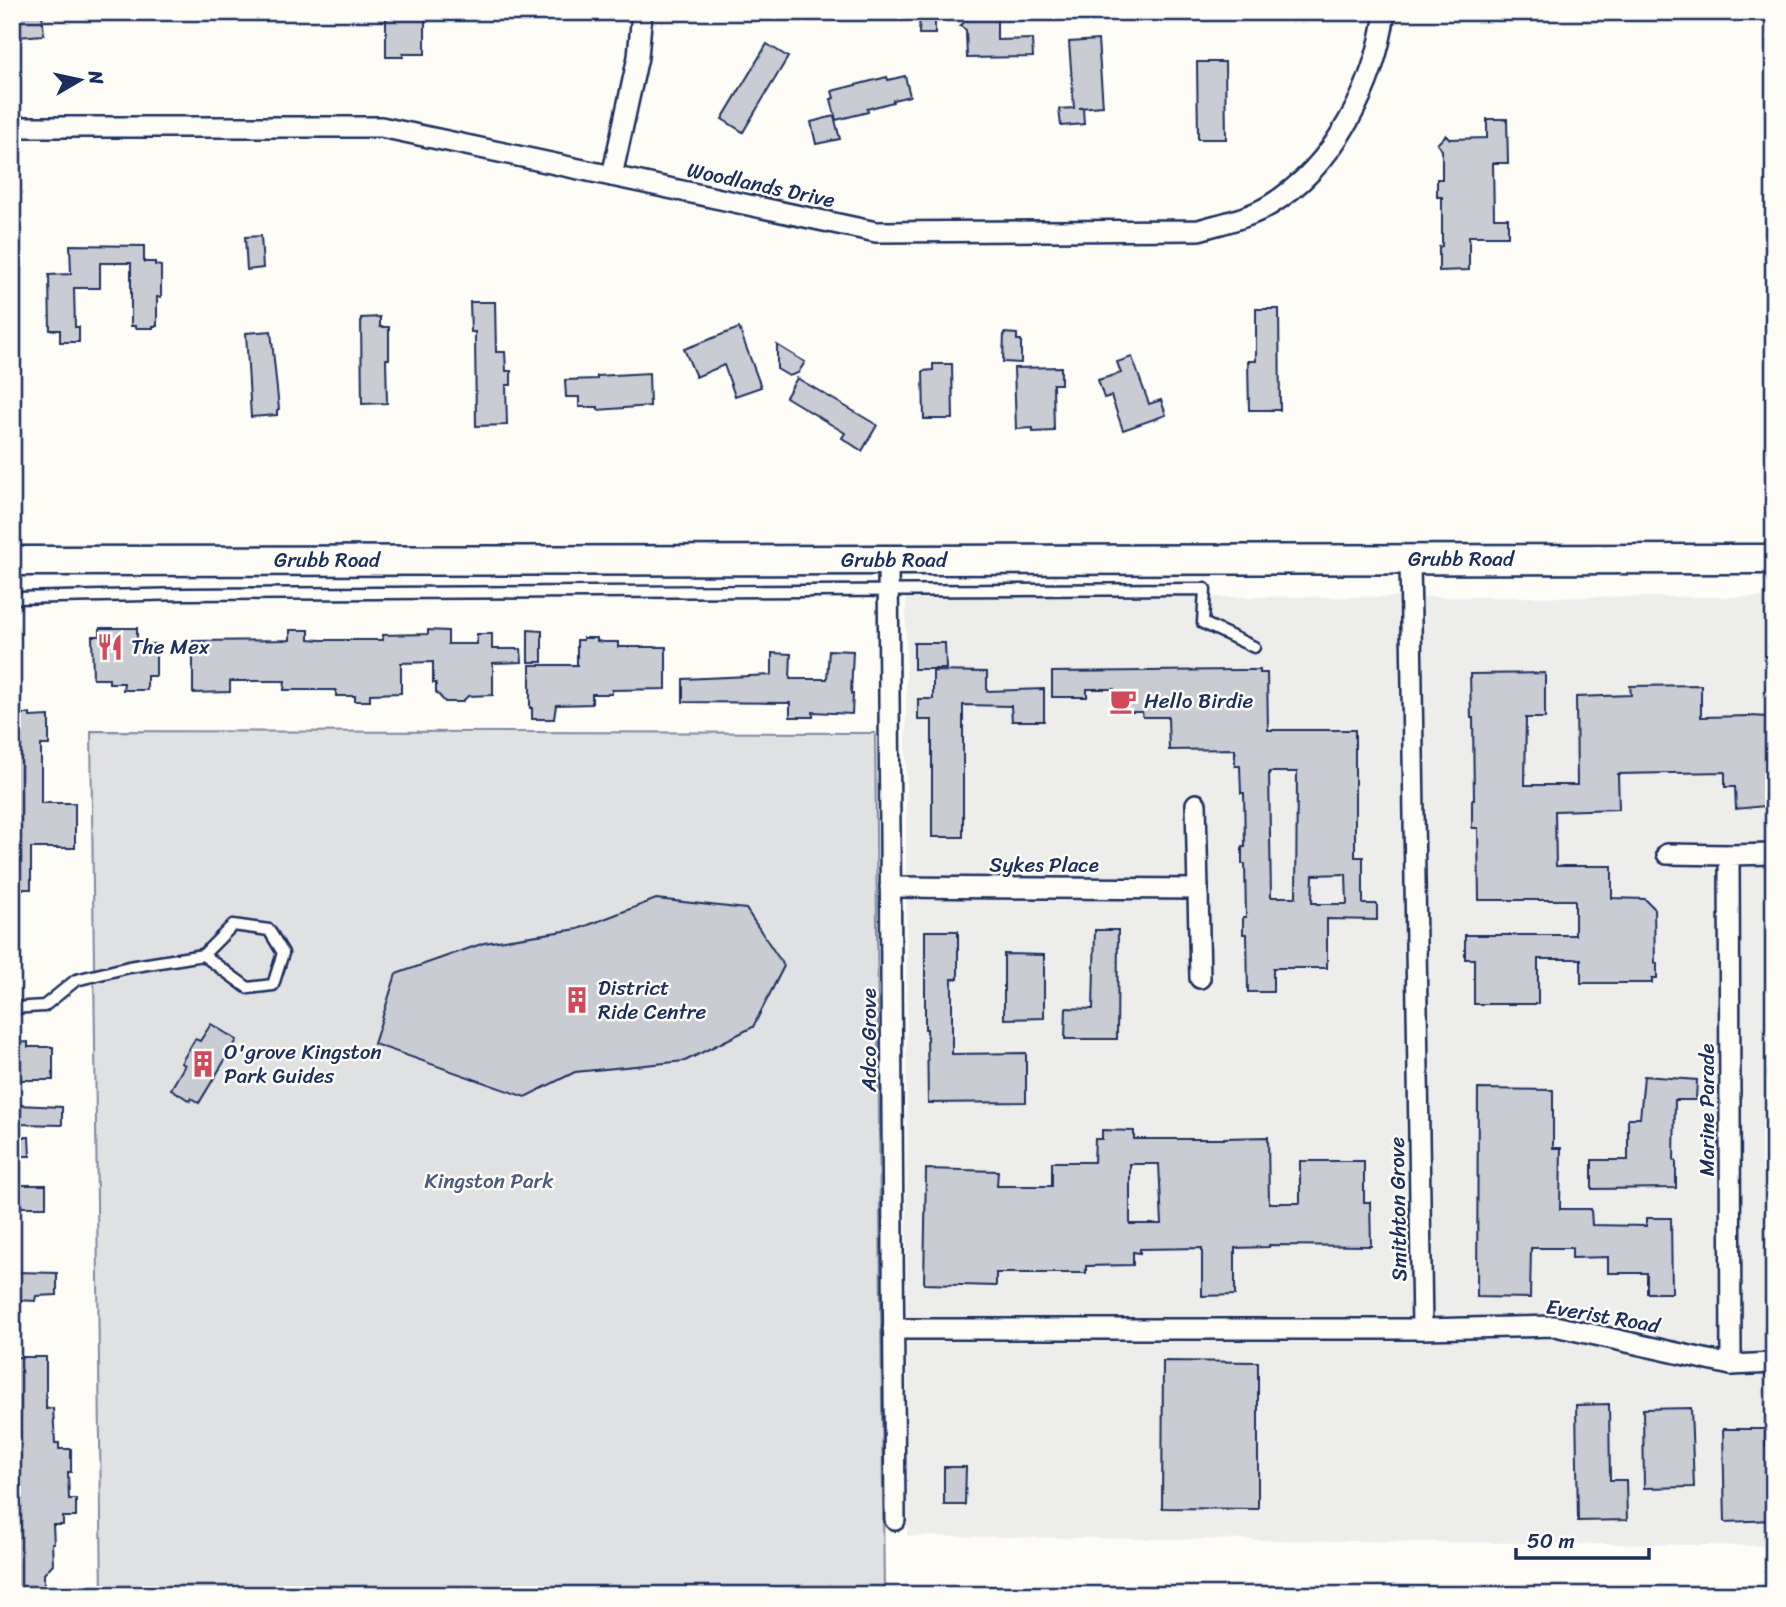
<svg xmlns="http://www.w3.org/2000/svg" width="1786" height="1607" font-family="Sriracha,sans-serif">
<rect width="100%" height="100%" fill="#fdfcf7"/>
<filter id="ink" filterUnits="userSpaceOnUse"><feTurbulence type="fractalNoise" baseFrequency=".0143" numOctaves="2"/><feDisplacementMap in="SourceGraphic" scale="14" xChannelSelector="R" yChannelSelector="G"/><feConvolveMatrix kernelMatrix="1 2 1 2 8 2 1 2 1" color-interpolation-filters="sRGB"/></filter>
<g filter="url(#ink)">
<path fill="#edeeec" d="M 906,597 L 1774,597 L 1774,1546 L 907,1536 Z"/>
<path fill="#e0e1e3" stroke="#7e88a0" stroke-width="2" d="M 91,731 L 875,733 L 884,1595 L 102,1595 Z"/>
<g fill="#c9ccd3" stroke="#1b2f5e" stroke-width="2" fill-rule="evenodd">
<path d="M 15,12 L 42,12 L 44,35 L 17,37 Z"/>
<path d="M 386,12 L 421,12 L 421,14 L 425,14 L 425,54 L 403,54 L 403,57 L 386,57 Z"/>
<path d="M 920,12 L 935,12 L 935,34 L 919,34 Z"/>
<path d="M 967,12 L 997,12 L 997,40 L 1032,39 L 1033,57 L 967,58 L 966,30 L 960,26 L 967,20 Z"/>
<path d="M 1098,40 L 1103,106 L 1079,108 L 1083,108 L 1084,124 L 1061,126 L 1059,109 L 1074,108 L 1069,42 Z"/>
<path d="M 767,44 L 788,57 L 743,132 L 722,119 Z"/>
<path d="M 1197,62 L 1225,62 L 1226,139 L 1198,139 Z"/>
<path d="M 905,76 L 910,96 L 893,100 L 893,102 L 867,109 L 868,112 L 836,120 L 831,99 L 834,98 L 832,91 L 887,77 L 888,80 Z"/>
<path d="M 834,116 L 840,139 L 816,144 L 811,122 Z"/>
<path d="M 1487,119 L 1507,119 L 1508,163 L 1493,163 L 1494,218 L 1508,218 L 1508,236 L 1469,236 L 1469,270 L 1439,271 L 1439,247 L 1442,246 L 1442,197 L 1437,197 L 1437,179 L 1442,179 L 1442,150 L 1437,144 L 1446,135 L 1450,139 L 1487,138 Z"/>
<path d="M 261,236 L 263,268 L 247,270 L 245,237 Z"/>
<path d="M 70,245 L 144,246 L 144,262 L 155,262 L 155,265 L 161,266 L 161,297 L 157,297 L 157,326 L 153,326 L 153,328 L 136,328 L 136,326 L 131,326 L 131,263 L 100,263 L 100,288 L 74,288 L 75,327 L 79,327 L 79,342 L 60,342 L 60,330 L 50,330 L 49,275 L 71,274 Z"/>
<path d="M 470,302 L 495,302 L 496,352 L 505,352 L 506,371 L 511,371 L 511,385 L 506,385 L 507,425 L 476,426 L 475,332 L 471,332 Z"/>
<path d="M 1256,309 L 1279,309 L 1280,410 L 1249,410 L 1248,361 L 1256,361 Z"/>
<path d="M 380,317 L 380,327 L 389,327 L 389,359 L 386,359 L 387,403 L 362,404 L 361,318 Z"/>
<path d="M 739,328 L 761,387 L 735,396 L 724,365 L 696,377 L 684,349 Z"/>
<path d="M 271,331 L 279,409 L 277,410 L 277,415 L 251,417 L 246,333 Z"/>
<path d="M 1004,333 L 1017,334 L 1017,340 L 1021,340 L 1021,363 L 1003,362 Z"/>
<path d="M 777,345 L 805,362 L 798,373 L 789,376 L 777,369 Z"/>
<path d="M 1132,357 L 1149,404 L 1161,400 L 1166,415 L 1123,430 L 1111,396 L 1104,398 L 1098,380 L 1121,373 L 1117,362 Z"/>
<path d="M 933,364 L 952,364 L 953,419 L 924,419 L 923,371 L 933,370 Z"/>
<path d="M 1061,367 L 1061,384 L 1053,384 L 1054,431 L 1033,432 L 1033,428 L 1016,429 L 1014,368 Z"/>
<path d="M 649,373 L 650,406 L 598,410 L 598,407 L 579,407 L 579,397 L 566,397 L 565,380 L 597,379 L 597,376 Z"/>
<path d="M 797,378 L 877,425 L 862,451 L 842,438 L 845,433 L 786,397 Z"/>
<path d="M 100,628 L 137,628 L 137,644 L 156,644 L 156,676 L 147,676 L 147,690 L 123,690 L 124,683 L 109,683 L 109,679 L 93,679 L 92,636 L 100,636 Z"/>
<path d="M 290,630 L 309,630 L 309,639 L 320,640 L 383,640 L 383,635 L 428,634 L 428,630 L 448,631 L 448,644 L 477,644 L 477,634 L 492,634 L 492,649 L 521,649 L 522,662 L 493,663 L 493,695 L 468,696 L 462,702 L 445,702 L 436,692 L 436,683 L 433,683 L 433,662 L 401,663 L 401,693 L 370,694 L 370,701 L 355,701 L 355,696 L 336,696 L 336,690 L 284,690 L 285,681 L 230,681 L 230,692 L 193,693 L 193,641 L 290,640 Z"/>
<path d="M 528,630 L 542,631 L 542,662 L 528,662 Z"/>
<path d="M 583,638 L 597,638 L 597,641 L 603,642 L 618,642 L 618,647 L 666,647 L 666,689 L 612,690 L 612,694 L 592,694 L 592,704 L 556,705 L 554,719 L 532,719 L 532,708 L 530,708 L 530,665 L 577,665 L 577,640 L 583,640 Z"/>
<path d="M 914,643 L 945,643 L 946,669 L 914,669 Z"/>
<path d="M 829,650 L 853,651 L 851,694 L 853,694 L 852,714 L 813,712 L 813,717 L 790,717 L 790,703 L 683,702 L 683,679 L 772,675 L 772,653 L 791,654 L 790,679 L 827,679 Z"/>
<path d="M 1239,670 L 1260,670 L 1260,673 L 1267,673 L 1268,730 L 1355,730 L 1355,857 L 1363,857 L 1363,904 L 1377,904 L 1377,920 L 1327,919 L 1327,968 L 1273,968 L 1273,992 L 1248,992 L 1247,934 L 1243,934 L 1243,917 L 1246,917 L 1245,864 L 1242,864 L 1242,847 L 1245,847 L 1244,793 L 1241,793 L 1240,766 L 1235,766 L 1235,749 L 1169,750 L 1168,717 L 1143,717 L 1142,712 L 1114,712 L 1114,689 L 1087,689 L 1087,697 L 1052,697 L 1052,672 ZM 1269,772 L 1297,772 L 1296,897 L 1271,897 ZM 1346,874 L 1347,904 L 1317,904 L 1317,903 L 1312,903 L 1313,875 Z"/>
<path d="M 933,671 L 987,672 L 987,691 L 1044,689 L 1044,721 L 1012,721 L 1011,706 L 963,705 L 963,837 L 932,837 L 932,720 L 918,720 L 918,699 L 933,699 Z"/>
<path d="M 1545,673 L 1545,718 L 1526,718 L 1525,785 L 1577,785 L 1576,697 L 1631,695 L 1630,686 L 1701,685 L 1701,717 L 1752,716 L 1766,717 L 1766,719 L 1774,719 L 1774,805 L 1736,809 L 1735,787 L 1725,787 L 1725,772 L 1618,774 L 1619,809 L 1555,811 L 1556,866 L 1612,866 L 1612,898 L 1645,899 L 1654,908 L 1655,963 L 1657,963 L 1657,978 L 1652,978 L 1652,983 L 1581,983 L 1581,959 L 1538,959 L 1538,1004 L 1474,1004 L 1474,959 L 1465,959 L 1465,935 L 1575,935 L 1575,900 L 1479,900 L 1478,828 L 1472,828 L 1472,800 L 1474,800 L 1473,718 L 1471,718 L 1470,674 Z"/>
<path d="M 12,714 L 30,714 L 30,717 L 49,716 L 49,745 L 41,745 L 41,803 L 75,803 L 75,848 L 31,848 L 31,889 L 12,889 Z"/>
<path d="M 656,899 L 746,909 L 784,966 L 753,1027 L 685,1061 L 575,1072 L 525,1097 L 374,1044 L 396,974 L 484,943 L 578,929 Z"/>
<path d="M 1095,930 L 1118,930 L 1117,1039 L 1065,1039 L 1066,1008 L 1093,1009 Z"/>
<path d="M 925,931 L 958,931 L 958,979 L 952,979 L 952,1054 L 1026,1053 L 1026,1102 L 928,1103 L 927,1029 L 925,1029 Z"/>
<path d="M 1004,954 L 1044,955 L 1044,1018 L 1004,1019 Z"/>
<path d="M 211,1024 L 237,1040 L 199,1103 L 191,1098 L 190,1101 L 171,1089 L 185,1065 L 181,1063 L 195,1039 L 200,1041 Z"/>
<path d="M 28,1042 L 28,1047 L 53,1047 L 53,1080 L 18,1080 L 18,1076 L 12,1076 L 12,1043 Z"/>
<path d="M 1644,1076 L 1697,1080 L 1696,1100 L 1675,1100 L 1674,1161 L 1676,1161 L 1676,1188 L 1592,1189 L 1592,1160 L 1628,1160 L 1628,1118 L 1640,1118 Z"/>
<path d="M 1478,1089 L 1553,1090 L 1553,1148 L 1561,1148 L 1560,1209 L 1591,1209 L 1592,1225 L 1646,1226 L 1646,1218 L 1671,1218 L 1672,1293 L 1647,1293 L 1647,1273 L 1608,1273 L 1608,1257 L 1572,1258 L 1572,1248 L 1531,1248 L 1530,1298 L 1477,1297 Z"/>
<path d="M 17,1105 L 62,1107 L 62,1125 L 17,1124 Z"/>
<path d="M 1102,1130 L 1134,1131 L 1134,1139 L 1224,1139 L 1224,1138 L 1268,1137 L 1269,1203 L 1300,1203 L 1300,1161 L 1364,1161 L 1364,1202 L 1370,1202 L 1371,1246 L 1269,1245 L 1269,1247 L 1235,1248 L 1235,1295 L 1202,1296 L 1202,1248 L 1140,1249 L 1140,1253 L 1133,1252 L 1133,1265 L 1086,1266 L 1086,1273 L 996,1273 L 996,1286 L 924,1284 L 926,1169 L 998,1171 L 997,1186 L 1052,1186 L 1052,1162 L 1094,1162 L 1095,1139 L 1102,1139 ZM 1130,1164 L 1159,1164 L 1162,1224 L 1130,1224 Z"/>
<path d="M 12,1137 L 29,1137 L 30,1156 L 12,1156 Z"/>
<rect x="12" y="1185" width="34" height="22"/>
<path d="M 17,1272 L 57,1273 L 57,1295 L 36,1296 L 35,1301 L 17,1300 Z"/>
<path d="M 12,1357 L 46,1357 L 46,1409 L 53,1408 L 55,1443 L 59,1443 L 59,1449 L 71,1449 L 71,1472 L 68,1472 L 69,1499 L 76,1499 L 76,1517 L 63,1517 L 63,1525 L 53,1525 L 54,1543 L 52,1543 L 53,1564 L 44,1574 L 44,1595 L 12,1595 L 12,1419 L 15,1419 L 14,1391 L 12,1391 Z"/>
<path d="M 1163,1361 L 1258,1362 L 1258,1509 L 1162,1508 Z"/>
<path d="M 1609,1404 L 1610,1480 L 1626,1480 L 1627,1520 L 1578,1521 L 1576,1405 Z"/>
<path d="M 1691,1408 L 1694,1487 L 1644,1488 L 1643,1409 Z"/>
<path d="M 1723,1429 L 1765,1429 L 1766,1445 L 1774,1445 L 1774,1520 L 1725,1522 Z"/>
<path d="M 944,1467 L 966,1467 L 965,1505 L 944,1505 Z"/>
</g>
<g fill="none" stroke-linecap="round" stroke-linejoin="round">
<defs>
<g id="service">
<path d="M 16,598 L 186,594 L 1205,589 L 1203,623 L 1254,647"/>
<path d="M 12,1008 L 44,1006 L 76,980 L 129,967 L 203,955 L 233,925 L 269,930 L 283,953 L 273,985 L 248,988 L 203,955"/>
</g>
<g id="minor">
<path d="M 12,127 L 381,127 L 876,232 L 1199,230 C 1223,223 1249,218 1270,205 C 1335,165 1375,86 1385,12"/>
<path d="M 612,176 L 638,57 L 642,12"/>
<path d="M 1410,559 L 1422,1329"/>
<path d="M 888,560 L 895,1520"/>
<path d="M 1196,804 L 1200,978"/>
<path d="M 1667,854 L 1729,855"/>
<path d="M 890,887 L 1198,889"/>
<path d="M 893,1329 L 1422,1329 L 1555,1326 L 1731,1365 L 1774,1363"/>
<path d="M 1731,1365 L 1729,855 L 1774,854"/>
</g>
<path id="secondary" d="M 12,561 L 1774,559"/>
</defs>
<use href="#service" stroke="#1b2f5e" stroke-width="15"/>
<use href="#minor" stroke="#1b2f5e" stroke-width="24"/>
<use href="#secondary" stroke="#1b2f5e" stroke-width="33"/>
<use href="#service" stroke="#fdfcf7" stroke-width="10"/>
<use href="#minor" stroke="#fdfcf7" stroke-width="19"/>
<use href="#secondary" stroke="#fdfcf7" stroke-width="28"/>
</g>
</g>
<defs>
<symbol id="restaurant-bare" viewBox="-9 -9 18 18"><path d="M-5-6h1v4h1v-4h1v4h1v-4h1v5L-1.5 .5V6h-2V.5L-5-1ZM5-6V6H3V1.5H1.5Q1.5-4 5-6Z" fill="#d1495b" stroke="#fdfcf7" stroke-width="2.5" paint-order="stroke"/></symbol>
<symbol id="cafe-bare" viewBox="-9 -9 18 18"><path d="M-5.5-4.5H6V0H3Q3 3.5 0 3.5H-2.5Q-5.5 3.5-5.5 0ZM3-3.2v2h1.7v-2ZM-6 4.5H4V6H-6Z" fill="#d1495b" stroke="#fdfcf7" stroke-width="2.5" paint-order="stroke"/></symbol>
<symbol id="building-bare" viewBox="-9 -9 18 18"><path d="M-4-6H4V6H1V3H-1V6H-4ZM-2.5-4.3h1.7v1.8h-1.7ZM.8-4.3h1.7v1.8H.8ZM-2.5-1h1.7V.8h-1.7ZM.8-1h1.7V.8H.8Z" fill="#d1495b" stroke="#fdfcf7" stroke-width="2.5" paint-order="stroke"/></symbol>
</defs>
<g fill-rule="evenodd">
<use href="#restaurant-bare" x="91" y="628" width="38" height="38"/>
<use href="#cafe-bare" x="1104" y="682" width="38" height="38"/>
<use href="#building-bare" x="558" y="981" width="38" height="38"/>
<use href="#building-bare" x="184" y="1045" width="38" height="38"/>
</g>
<g text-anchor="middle" stroke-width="5" stroke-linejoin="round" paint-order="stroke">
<g font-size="21" fill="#1b2f5e" stroke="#fdfcf7">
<text transform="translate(761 185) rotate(12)" y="7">Woodlands Drive</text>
<text x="1461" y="566">Grubb Road</text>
<text x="327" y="567">Grubb Road</text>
<text x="894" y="567">Grubb Road</text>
<text x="1044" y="872">Sykes Place</text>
<text transform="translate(869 1040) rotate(-90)" y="7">Adco Grove</text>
<text transform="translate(1707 1110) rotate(-90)" y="7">Marine Parade</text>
<text transform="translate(1398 1209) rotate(-91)" y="7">Smithton Grove</text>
<text transform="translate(1603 1316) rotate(10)" y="7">Everist Road</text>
</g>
<g font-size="21" fill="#1b2f5e" stroke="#fdfcf7" text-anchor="start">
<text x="131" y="654">The Mex</text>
<text x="1144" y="708">Hello Birdie</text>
<text x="598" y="995">District<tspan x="598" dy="24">Ride Centre</tspan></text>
<text x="224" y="1059">O'grove Kingston<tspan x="224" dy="24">Park Guides</tspan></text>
</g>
<g font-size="21" fill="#4c5c7f" stroke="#fdfcf7">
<text x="489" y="1188">Kingston Park</text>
</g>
</g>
<rect width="1786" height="1607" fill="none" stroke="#fdfcf7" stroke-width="42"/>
<rect x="21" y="21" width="1744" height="1565" fill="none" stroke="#1b2f5e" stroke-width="2.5" filter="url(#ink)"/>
<g transform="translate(80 80) rotate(81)" stroke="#fdfcf7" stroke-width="5" paint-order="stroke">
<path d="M0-5L12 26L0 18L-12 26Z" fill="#1b2f5e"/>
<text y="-10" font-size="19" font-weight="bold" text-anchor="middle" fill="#1b2f5e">N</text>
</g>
<path d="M1516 1548v10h133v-10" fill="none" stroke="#1b2f5e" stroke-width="3.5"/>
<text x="1527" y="1548" font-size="21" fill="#1b2f5e" stroke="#fdfcf7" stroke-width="5" paint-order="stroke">50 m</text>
</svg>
